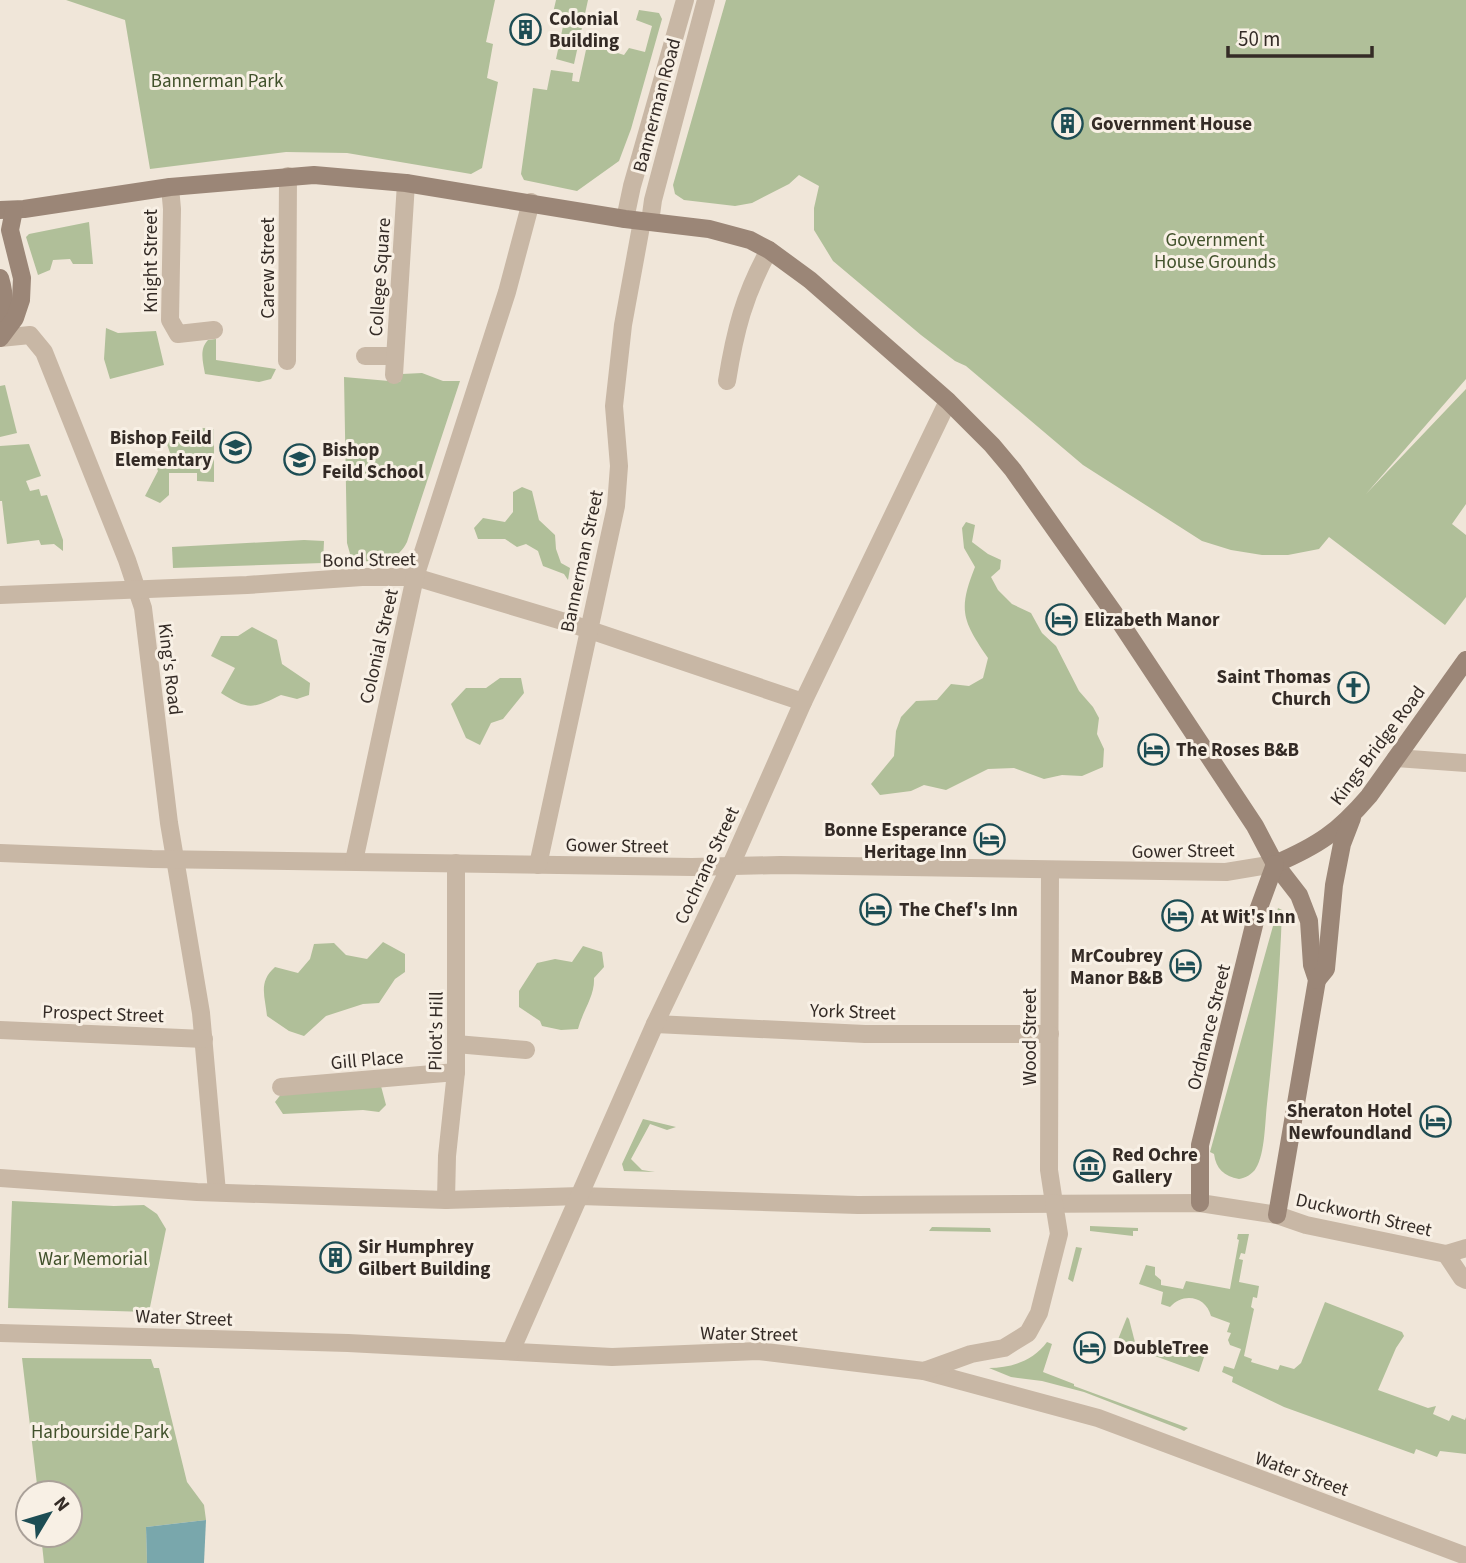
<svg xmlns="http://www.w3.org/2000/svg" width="1466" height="1563" font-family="'Source Sans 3',sans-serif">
<rect width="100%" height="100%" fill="#f0e6d9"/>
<g fill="#b0bf99">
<path d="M 66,0 L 495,0 L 486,42 L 493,44 L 487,78 L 498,82 L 482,168 L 471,174 L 347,153 L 286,152 L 150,169 L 125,20 Z"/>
<path d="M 556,0 L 588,0 L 574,64 L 556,59 L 565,17 L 553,13 Z"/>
<path d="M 726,0 L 1466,0 L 1466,379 L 1366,494 L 1466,389 L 1466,504 L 1452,524 L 1466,535 L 1466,597 L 1445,625 L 1329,537 L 1319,549 L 1288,555 L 1262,555 L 1231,550 L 1202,541 L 1083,465 L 966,366 L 955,361 L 921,335 L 833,261 L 814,230 L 814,208 L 819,186 L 799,175 L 789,184 L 752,203 L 735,206 L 684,200 L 675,194 L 673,185 Z"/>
<path d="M 639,10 L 659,13 L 662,19 L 631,129 L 619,161 L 577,191 L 524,180 L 521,174 L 533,88 L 547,90 L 551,70 L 573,73 L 572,81 L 579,82 L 589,36 L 599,38 L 603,42 L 602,48 L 624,55 L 629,48 L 645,52 L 652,26 L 636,20 Z"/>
<path d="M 89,222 L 93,264 L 73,264 L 70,259 L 53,260 L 50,270 L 38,275 L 26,237 L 29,234 Z"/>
<path d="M 106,328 L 118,333 L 156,331 L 164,365 L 110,379 L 104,359 Z"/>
<path d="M 216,339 L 216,360 L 276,369 L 271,379 L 259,382 L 205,374 C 203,362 199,349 208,340 Z"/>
<path d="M 422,373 L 443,381 L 460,381 L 407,542 C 396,565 374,561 352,561 L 347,543 L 344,377 L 400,382 L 402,374 Z"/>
<path d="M 5,385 L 17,433 L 0,437 L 0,386 Z"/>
<path d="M 204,428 L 214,429 L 214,482 L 197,481 L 197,473 L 169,473 L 169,495 L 160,503 L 145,496 L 158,471 L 155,463 L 171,456 L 165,438 L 184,431 Z"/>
<path d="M 29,444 L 41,476 L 26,481 L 30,491 L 39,489 L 41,496 L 47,495 L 63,540 L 63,551 L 54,544 L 41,545 L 39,540 L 7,544 L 2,501 L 0,501 L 0,446 Z"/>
<path d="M 522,487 L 532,491 L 539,520 L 555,535 L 556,549 L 561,563 L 570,568 L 568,580 L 564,574 L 543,566 L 538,551 L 526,544 L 517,547 L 505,539 L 478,539 L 474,528 L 483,518 L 505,522 L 513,512 L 513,492 Z"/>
<path d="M 966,522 L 975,525 L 972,542 L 988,554 L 1001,560 L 1000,569 L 991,577 L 998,590 L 1012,604 L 1031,613 L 1042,633 L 1056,646 L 1079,691 L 1093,707 L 1099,718 L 1097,734 L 1104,749 L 1103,767 L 1082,776 L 1062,775 L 1044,779 L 1014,768 L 988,769 L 946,790 L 924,785 L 911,791 L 880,795 L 871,784 L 894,756 L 896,731 L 901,717 L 916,701 L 937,700 L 951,684 L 969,686 L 983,678 L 988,658 C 962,620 958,610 975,567 L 964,548 L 962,528 Z"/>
<path d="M 304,540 L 324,541 L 323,563 L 173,568 L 172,547 Z"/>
<path d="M 252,627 L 277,640 L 282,664 L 310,683 L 309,695 L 297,699 L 281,695 C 253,709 247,710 221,693 L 235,668 L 211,656 L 221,636 L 238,636 Z"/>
<path d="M 500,678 L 521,678 L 524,693 L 503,719 L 491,723 L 480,745 L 466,738 L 451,704 L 466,688 L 486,688 Z"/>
<path d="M 1278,908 L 1282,910 C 1280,975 1274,1039 1267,1104 C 1265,1121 1265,1154 1256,1168 C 1253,1174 1245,1178 1239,1179 C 1224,1176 1216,1169 1214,1154 L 1210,1152 Z"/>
<path d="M 383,942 L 405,954 L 405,972 L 395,979 L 379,1003 L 363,1004 L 326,1016 L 304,1036 L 289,1031 L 267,1016 C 265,996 258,982 275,967 L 298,973 L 310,959 L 314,944 L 334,943 L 346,955 L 367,959 Z"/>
<path d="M 583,946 L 602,952 L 604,967 L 594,978 C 595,996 583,1010 578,1029 L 561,1030 L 542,1026 L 540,1021 L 519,1007 L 519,991 L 537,963 L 555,959 L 572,962 Z"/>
<path d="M 381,1086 L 386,1105 L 379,1112 L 363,1110 L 283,1114 L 275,1102 L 282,1093 Z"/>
<path d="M 643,1119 L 676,1127 L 667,1130 L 650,1124 L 631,1159 L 642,1170 L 655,1172 L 624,1171 L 622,1164 Z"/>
<path d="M 12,1201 L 114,1206 L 144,1205 L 157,1214 L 166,1229 L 149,1312 L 8,1308 Z"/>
<path d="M 1090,1226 L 1138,1228 L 1138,1231 L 1133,1231 L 1133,1236 L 1090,1231 Z"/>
<path d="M 932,1227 L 990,1228 L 991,1232 L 929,1231 Z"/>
<path d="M 1238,1234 L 1249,1234 L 1245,1254 L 1241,1253 L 1239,1259 L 1243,1260 L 1239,1282 L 1259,1286 L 1257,1298 L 1253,1297 L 1251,1307 L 1254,1309 L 1244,1356 L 1252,1359 L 1251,1362 L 1278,1370 L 1280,1365 L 1294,1369 L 1301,1363 L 1325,1302 L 1402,1332 L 1404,1336 L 1396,1348 L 1378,1390 L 1428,1408 L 1436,1406 L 1433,1414 L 1449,1421 L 1452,1415 L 1465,1420 L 1466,1417 L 1466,1454 L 1440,1451 L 1437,1457 L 1416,1449 L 1414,1454 L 1284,1407 L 1232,1382 L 1233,1377 L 1222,1372 L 1224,1366 L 1234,1369 L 1241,1349 L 1230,1345 L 1228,1340 L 1231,1333 L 1227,1332 L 1230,1323 L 1211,1316 C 1206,1296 1183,1292 1170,1307 L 1161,1304 L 1163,1292 L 1139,1284 L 1146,1265 L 1155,1267 L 1155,1275 L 1161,1280 L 1161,1285 L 1183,1289 L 1186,1281 L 1230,1289 L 1239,1240 L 1237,1239 Z"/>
<path d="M 1076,1247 L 1082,1248 L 1073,1282 L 1068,1279 Z"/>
<path d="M 1127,1317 L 1129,1319 L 1137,1350 L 1117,1342 Z"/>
<path d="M 1138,1341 L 1173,1352 L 1175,1349 C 1185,1352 1194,1346 1205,1346 L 1206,1351 L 1199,1372 L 1141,1351 Z"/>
<path d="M 1047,1342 L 1052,1344 L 1043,1372 L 1074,1384 L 1074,1386 L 1188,1428 L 1184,1431 L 1180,1429 L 1084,1392 L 1042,1381 L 1011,1377 L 989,1368 C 1011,1368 1033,1361 1047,1342 Z"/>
<path d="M 22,1358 L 151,1359 L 154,1368 L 159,1368 L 187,1482 L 204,1505 L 206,1520 L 146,1527 L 147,1563 L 44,1563 L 41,1535 L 70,1535 L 70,1493 L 38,1493 Z"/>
</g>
<path fill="#79a7ac" d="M 206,1520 L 204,1563 L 147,1563 L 146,1527 Z"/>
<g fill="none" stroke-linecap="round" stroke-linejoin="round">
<g stroke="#c8b7a5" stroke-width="18">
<path d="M 170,187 L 172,209 L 170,320 L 178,334 L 214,330"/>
<path d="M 0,338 L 30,335 L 44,352 L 127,560 L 143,608 L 169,823 L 201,1013 L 217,1192"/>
<path d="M 365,356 L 395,356"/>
<path d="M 287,361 L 288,176"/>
<path d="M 394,375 L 406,183"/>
<path d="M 727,381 C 735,331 744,295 769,250"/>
<path d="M 0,595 L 247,585 L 362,577 L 415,577 L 572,624 L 803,702"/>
<path d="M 1396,758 L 1466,763"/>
<path d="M 0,853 L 152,859 L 692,867 L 780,865 L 1226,872 L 1275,864"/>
<path d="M 354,861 L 415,577 L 507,292 L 531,202"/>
<path d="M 538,865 L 616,506 L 619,466 L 614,406 L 623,325 L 642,221"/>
<path d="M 1050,871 L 1049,1170 L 1054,1203"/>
<path d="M 655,1024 L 865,1034 L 1050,1034"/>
<path d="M 0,1030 L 204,1039"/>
<path d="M 456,1044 L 526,1050"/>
<path d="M 281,1087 L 456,1072"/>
<path d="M 446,1200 L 447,1156 L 456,1072 L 456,863"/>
<path d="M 1446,1254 L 1466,1248"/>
<path d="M 924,1371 L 1098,1418 L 1466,1556"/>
</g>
<g stroke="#c8b7a5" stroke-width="18">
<path d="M 625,219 L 632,186 L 685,0"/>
<path d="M 650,222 L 653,200 L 706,0"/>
<path d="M 0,1178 L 197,1192 L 446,1200 L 580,1196 L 858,1205 L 1200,1203 L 1277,1215 L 1306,1225 L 1446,1254 L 1462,1278 L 1466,1280"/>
<path d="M 0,1333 L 348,1343 L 612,1357 L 758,1351 L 924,1371 L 971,1354 L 1004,1348 L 1028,1333 L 1039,1313 L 1059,1234 L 1054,1203"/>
<path d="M 511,1351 L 655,1024 L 731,865 L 803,702 L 948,401"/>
</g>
<g stroke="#9b8677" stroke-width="18">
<path d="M 0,210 L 24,209 L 170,187 L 314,175 L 406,183 L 625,219 L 709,229 L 750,240 L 769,250 L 810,280 L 948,401 L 992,445 L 1013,470 L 1114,613 L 1255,826 L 1275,864 L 1299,895 L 1309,921 L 1312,965 L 1317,980 L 1277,1215"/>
<path d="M 0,278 C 6,297 5,315 1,334"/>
<path d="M 0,338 L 15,318 L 21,300 L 22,278 L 10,230 L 14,210"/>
<path d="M 1275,864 C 1319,845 1338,832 1369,796 L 1466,660"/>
<path d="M 1317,980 L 1326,969 L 1334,885 L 1342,844 L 1352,818"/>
<path d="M 1200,1203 L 1200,1145 L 1257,913 L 1275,864"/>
</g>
</g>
<defs>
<symbol id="building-ring" viewBox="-11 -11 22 22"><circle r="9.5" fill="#f8f0e5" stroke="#1d4d54" stroke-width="1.5"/><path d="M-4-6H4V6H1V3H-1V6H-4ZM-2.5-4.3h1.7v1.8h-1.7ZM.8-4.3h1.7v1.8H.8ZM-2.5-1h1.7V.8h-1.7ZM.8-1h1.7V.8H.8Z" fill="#1d4d54"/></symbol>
<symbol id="school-ring" viewBox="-11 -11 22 22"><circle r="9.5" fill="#f8f0e5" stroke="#1d4d54" stroke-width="1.5"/><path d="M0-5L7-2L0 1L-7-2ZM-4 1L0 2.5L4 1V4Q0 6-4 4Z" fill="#1d4d54"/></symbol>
<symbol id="hotel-ring" viewBox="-11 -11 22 22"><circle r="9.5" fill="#f8f0e5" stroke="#1d4d54" stroke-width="1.5"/><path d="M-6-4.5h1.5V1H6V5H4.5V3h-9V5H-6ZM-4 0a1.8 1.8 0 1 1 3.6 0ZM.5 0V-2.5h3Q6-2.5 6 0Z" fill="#1d4d54"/></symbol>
<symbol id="church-ring" viewBox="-11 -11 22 22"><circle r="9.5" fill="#f8f0e5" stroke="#1d4d54" stroke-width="1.5"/><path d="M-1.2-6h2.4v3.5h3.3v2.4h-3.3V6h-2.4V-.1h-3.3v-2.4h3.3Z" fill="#1d4d54"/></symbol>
<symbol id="museum-ring" viewBox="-11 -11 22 22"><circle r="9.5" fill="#f8f0e5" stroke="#1d4d54" stroke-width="1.5"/><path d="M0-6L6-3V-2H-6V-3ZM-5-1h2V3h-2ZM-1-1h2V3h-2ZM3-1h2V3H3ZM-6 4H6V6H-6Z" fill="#1d4d54"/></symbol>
</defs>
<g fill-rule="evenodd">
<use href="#building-ring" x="508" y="12" width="35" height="35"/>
<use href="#building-ring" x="1050" y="106" width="35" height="35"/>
<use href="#school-ring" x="218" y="430" width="35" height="35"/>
<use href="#school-ring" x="282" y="442" width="35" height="35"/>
<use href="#hotel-ring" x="1044" y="602" width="35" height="35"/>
<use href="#church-ring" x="1336" y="670" width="35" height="35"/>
<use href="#hotel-ring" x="1136" y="732" width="35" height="35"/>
<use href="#hotel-ring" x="972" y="822" width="35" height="35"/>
<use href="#hotel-ring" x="858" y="892" width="35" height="35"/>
<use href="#hotel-ring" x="1160" y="898" width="35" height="35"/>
<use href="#hotel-ring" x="1168" y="948" width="35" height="35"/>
<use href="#hotel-ring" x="1418" y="1104" width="35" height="35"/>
<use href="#museum-ring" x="1072" y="1148" width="35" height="35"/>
<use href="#building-ring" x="318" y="1240" width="35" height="35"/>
<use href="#hotel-ring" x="1072" y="1330" width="35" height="35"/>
</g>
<g text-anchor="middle" stroke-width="6" stroke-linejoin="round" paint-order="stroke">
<g font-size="19" font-weight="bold" fill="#342b26" stroke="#f8f0e5" text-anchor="start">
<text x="549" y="25">Colonial<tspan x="549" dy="22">Building</tspan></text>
<text x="1091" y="130">Government House</text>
<text x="212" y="444" text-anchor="end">Bishop Feild<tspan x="212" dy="22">Elementary</tspan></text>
<text x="322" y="456">Bishop<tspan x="322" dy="22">Feild School</tspan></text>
<text x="1084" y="626">Elizabeth Manor</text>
<text x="1331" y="683" text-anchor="end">Saint Thomas<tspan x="1331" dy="22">Church</tspan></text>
<text x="1176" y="756">The Roses B&amp;B</text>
<text x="967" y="836" text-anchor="end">Bonne Esperance<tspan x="967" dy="22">Heritage Inn</tspan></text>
<text x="899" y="916">The Chef's Inn</text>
<text x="1201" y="923">At Wit's Inn</text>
<text x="1163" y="962" text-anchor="end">MrCoubrey<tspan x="1163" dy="22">Manor B&amp;B</tspan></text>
<text x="1412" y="1117" text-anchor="end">Sheraton Hotel<tspan x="1412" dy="22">Newfoundland</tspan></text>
<text x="1112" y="1161">Red Ochre<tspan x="1112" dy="22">Gallery</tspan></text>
<text x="358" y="1253">Sir Humphrey<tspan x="358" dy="22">Gilbert Building</tspan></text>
<text x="1113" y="1354">DoubleTree</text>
</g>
<g font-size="19" fill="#41512b" stroke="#f8f0e5">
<text x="217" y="87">Bannerman Park</text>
<text x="1215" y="246">Government<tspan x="1215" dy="22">House Grounds</tspan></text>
<text x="93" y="1265">War Memorial</text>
<text x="100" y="1438">Harbourside Park</text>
</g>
<g font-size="19" fill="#342b26" stroke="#f8f0e5">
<text transform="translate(656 105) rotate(-75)" y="7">Bannerman Road</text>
<text transform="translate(150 261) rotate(-90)" y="7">Knight Street</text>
<text transform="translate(267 268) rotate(-90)" y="7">Carew Street</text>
<text transform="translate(379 277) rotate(-86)" y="7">College Square</text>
<text transform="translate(369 559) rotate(-1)" y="7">Bond Street</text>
<text transform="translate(581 561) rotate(-78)" y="7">Bannerman Street</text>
<text transform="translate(378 646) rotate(-77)" y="7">Colonial Street</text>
<text transform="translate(171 669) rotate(83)" y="7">King's Road</text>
<text transform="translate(1377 745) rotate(-53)" y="7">Kings Bridge Road</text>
<text transform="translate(617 845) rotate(1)" y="7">Gower Street</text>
<text transform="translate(1183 850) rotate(-1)" y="7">Gower Street</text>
<text transform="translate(706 865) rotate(-65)" y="7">Cochrane Street</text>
<text transform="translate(853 1011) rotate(2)" y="7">York Street</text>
<text transform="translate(103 1013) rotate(2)" y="7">Prospect Street</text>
<text transform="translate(1208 1027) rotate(-76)" y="7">Ordnance Street</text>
<text transform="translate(435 1031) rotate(-89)" y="7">Pilot's Hill</text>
<text transform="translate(1029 1037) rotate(-90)" y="7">Wood Street</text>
<text transform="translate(367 1059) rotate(-5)" y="7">Gill Place</text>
<text transform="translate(1364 1214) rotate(13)" y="7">Duckworth Street</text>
<text transform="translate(184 1317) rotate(2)" y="7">Water Street</text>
<text transform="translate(749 1333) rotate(1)" y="7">Water Street</text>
<text transform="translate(1302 1473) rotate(20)" y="7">Water Street</text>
</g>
</g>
<g transform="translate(49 1514) rotate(52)"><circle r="33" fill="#f8f0e5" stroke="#aaa199" stroke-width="2"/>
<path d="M0-5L12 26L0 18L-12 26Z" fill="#1d4d54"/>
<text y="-10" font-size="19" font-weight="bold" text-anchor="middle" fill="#342b26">N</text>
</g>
<path d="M1228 46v10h144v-10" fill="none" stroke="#342b26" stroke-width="3.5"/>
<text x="1238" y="46" font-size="21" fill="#342b26" stroke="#f8f0e5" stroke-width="5" paint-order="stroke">50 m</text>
</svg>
